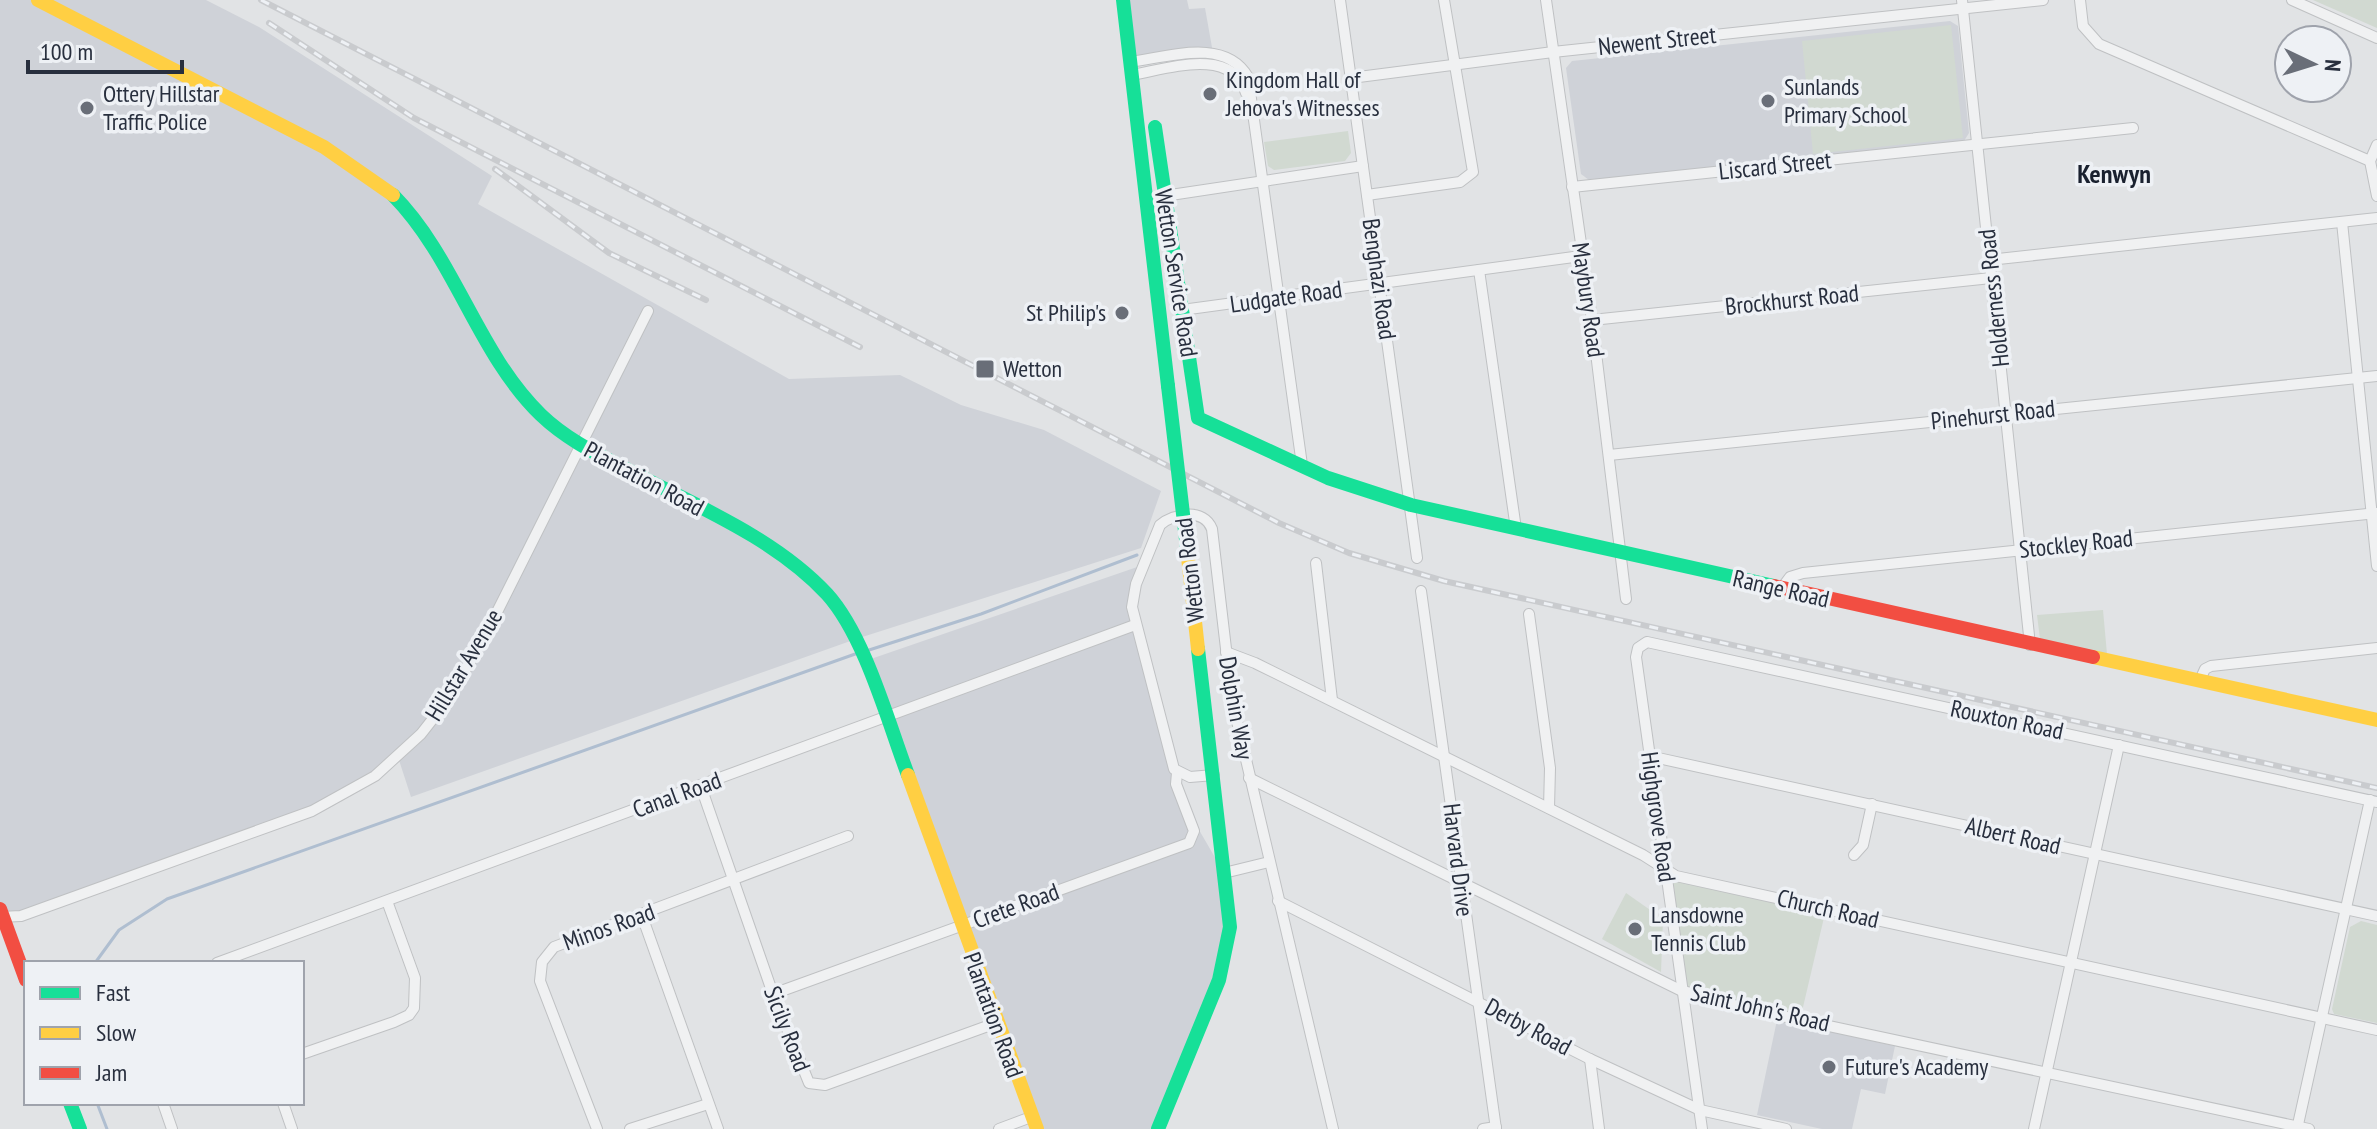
<svg xmlns="http://www.w3.org/2000/svg" width="2377" height="1129" font-family="'PT Sans Narrow',sans-serif">
<rect width="100%" height="100%" fill="#e1e3e5"/>
<g fill="#cfd2d8">
<path d="M 0,0 L 206,0 L 259,27 L 492,176 L 478,204 L 789,379 L 900,375 L 961,405 L 1044,430 L 1161,491 L 1141,548 L 856,639 L 411,797 L 398,757 L 335,800 L 0,919 Z"/>
<path d="M 1123,0 L 1187,0 L 1189,9 L 1205,8 L 1213,53 L 1130,62 Z"/>
<path d="M 1950,21 L 1958,26 L 1969,133 L 1964,141 L 1589,180 L 1581,174 L 1566,68 L 1572,61 Z"/>
<path d="M 1143,565 L 1133,594 L 1164,741 L 1195,823 L 1224,873 L 1228,948 L 1156,1129 L 1037,1129 L 865,661 Z"/>
<path d="M 1777,1020 L 1895,1046 L 1885,1094 L 1861,1089 L 1852,1129 L 1822,1129 L 1757,1115 Z"/>
</g>
<g fill="#d1d9d1">
<path d="M 2313,0 L 2377,0 L 2377,28 Z"/>
<path d="M 1951,25 L 1963,138 L 1813,154 L 1802,41 Z"/>
<path d="M 1348,131 L 1351,153 L 1345,161 L 1274,170 L 1268,166 L 1264,142 Z"/>
<path d="M 2103,610 L 2107,654 L 2040,639 L 2037,615 Z"/>
<path d="M 1665,870 L 1826,909 L 1800,1020 L 1680,994 Z"/>
<path d="M 1626,893 L 1663,919 L 1661,972 L 1602,939 Z"/>
<path d="M 2361,921 L 2377,925 L 2377,1023 L 2334,1014 L 2332,1009 L 2350,927 Z"/>
</g>
<g fill="none" stroke-linecap="round" stroke-linejoin="round">
<g stroke="#afbed0" stroke-width="3">
<path d="M 866,651 L 981,614 L 1137,555"/>
<path d="M 95,963 L 119,930 L 167,899 L 858,653"/>
<path d="M 97,1103 L 107,1129"/>
</g>
<defs>
<g id="street">
<path d="M 1340,0 L 1417,558"/>
<path d="M 1546,0 L 1592,320 L 1626,599"/>
<path d="M 1962,0 L 2030,645"/>
<path d="M 2080,0 L 2083,26 L 2099,44 L 2370,161"/>
<path d="M 2292,0 L 2377,38"/>
<path d="M 1130,62 C 1168,57 1225,37 1248,77 L 1302,465"/>
<path d="M 1132,75 C 1167,69 1232,46 1246,93"/>
<path d="M 1351,78 L 1553,52 L 2043,0"/>
<path d="M 2377,145 L 2370,161 L 2377,196"/>
<path d="M 1572,187 L 2133,128"/>
<path d="M 1367,195 L 1460,182 L 1473,172 L 1444,0"/>
<path d="M 1164,196 L 1363,166"/>
<path d="M 2342,222 L 2377,566"/>
<path d="M 1989,260 L 2377,218"/>
<path d="M 1479,270 L 1516,529"/>
<path d="M 1182,310 L 1581,256"/>
<path d="M 1592,320 L 1991,278"/>
<path d="M 1609,455 L 2377,376"/>
<path d="M 1316,563 L 1332,700"/>
<path d="M 1781,589 L 1790,577 L 1803,573 L 2377,513"/>
<path d="M 1421,591 L 1496,1129"/>
<path d="M 1529,614 L 1550,768 L 1549,808"/>
<path d="M 1226,652 L 1255,663 L 1643,855 L 1676,876 L 2377,1030"/>
<path d="M 2200,680 L 2205,669 L 2211,666 L 2377,648"/>
<path d="M 1649,756 L 2377,916"/>
<path d="M 1214,775 L 1190,777 L 1174,769 L 1132,607 L 1136,584 L 1160,525 C 1174,513 1204,508 1212,529 L 1232,700 L 1333,1129"/>
<path d="M 1249,778 L 1680,990 L 1745,1008 L 2309,1129"/>
<path d="M 701,787 L 773,994 L 809,1083 L 825,1085 L 996,1023"/>
<path d="M 1854,855 L 1863,845 L 1872,804"/>
<path d="M 1224,873 L 1269,862"/>
<path d="M 1278,901 L 1590,1059 L 1700,1110 L 1786,1129"/>
<path d="M 642,916 L 718,1129"/>
<path d="M 0,917 L 21,916 L 312,811 L 375,776 L 421,734 L 450,697 L 488,630 L 648,311"/>
<path d="M 217,963 L 1135,625"/>
<path d="M 773,994 L 1189,843 L 1194,831 L 1176,784 L 1177,773"/>
<path d="M 302,1054 L 394,1022 L 409,1015 L 414,1008 L 415,978 L 387,901"/>
<path d="M 1590,1059 L 1599,1129"/>
<path d="M 163,1103 L 172,1129"/>
<path d="M 283,1103 L 292,1129"/>
<path d="M 597,1129 L 540,981 L 542,962 L 554,947 L 848,836"/>
<path d="M 630,1129 L 708,1104"/>
<path d="M 999,1129 L 1031,1117"/>
<path d="M 1483,1129 L 1496,1127"/>
<path d="M 1702,1129 L 1636,657 L 1638,648 L 1647,642 L 2377,802"/>
<path d="M 2034,1129 L 2119,745"/>
<path d="M 2297,1129 L 2370,800"/>
</g>
</defs>
<use href="#street" stroke="#bfc1c3" stroke-width="12"/>
<use href="#street" stroke="#f0f1f2" stroke-width="10"/>
<g stroke="#16e098" stroke-width="14">
<path d="M 1123,0 L 1168,386"/>
<path d="M 1155,127 L 1198,418 L 1328,478 L 1411,505 L 1774,586"/>
<path d="M 393,195 C 456,259 477,353 541,415 C 565,438 593,452 622,467 C 691,504 773,536 827,594 C 865,636 888,722 908,775"/>
<path d="M 70,1103 L 80,1129"/>
<path d="M 1158,1129 L 1219,980 L 1230,927 L 1198,649"/>
</g>
<g stroke="#ffcf43" stroke-width="14">
<path d="M 38,0 L 324,147 L 393,195"/>
<path d="M 1187,548 L 1198,649"/>
<path d="M 2093,657 L 2377,720"/>
<path d="M 908,775 L 1037,1129"/>
</g>
<g stroke="#f24e42" stroke-width="14">
<path d="M 1774,586 L 2093,657"/>
<path d="M 0,909 L 26,980"/>
</g>
<defs>
<g id="rail">
<path d="M 261,0 L 1279,523 L 1349,553 L 1444,581 L 2377,788"/>
<path d="M 269,23 L 414,118 L 860,347"/>
<path d="M 495,169 L 609,253 L 706,300"/>
</g>
</defs>
<use href="#rail" stroke="#c9cbce" stroke-width="6"/>
<use href="#rail" stroke="#eef1f5" stroke-width="3" stroke-dasharray="9" stroke-linecap="butt"/>
<path stroke="#16e098" stroke-width="14" d="M 1168,386 L 1187,548"/>
</g>
<g fill="#696e78" stroke="#eef1f5" stroke-width="3">
<circle cx="1210" cy="94" r="8"/>
<circle cx="1768" cy="101" r="8"/>
<circle cx="87" cy="108" r="8"/>
<circle cx="1122" cy="313" r="8"/>
<rect x="975" y="359" width="20" height="20" rx="4"/>
<circle cx="1635" cy="929" r="8"/>
<circle cx="1829" cy="1067" r="8"/>
</g>
<g text-anchor="middle" stroke-width="7" stroke-linejoin="round" paint-order="stroke">
<g font-size="24" fill="#282f3e" stroke="#eef1f5">
<text transform="translate(1657 41) rotate(-6)" y="8">Newent Street</text>
<text transform="translate(1775 166) rotate(-6)" y="8">Liscard Street</text>
<text transform="translate(1176 273) rotate(81)" y="8">Wetton Service Road</text>
<text transform="translate(1379 279) rotate(82)" y="8">Benghazi Road</text>
<text transform="translate(1286 297) rotate(-8)" y="8">Ludgate Road</text>
<text transform="translate(1994 298) rotate(-96)" y="8">Holderness Road</text>
<text transform="translate(1588 300) rotate(82)" y="8">Maybury Road</text>
<text transform="translate(1792 300) rotate(-6)" y="8">Brockhurst Road</text>
<text transform="translate(1993 415) rotate(-6)" y="8">Pinehurst Road</text>
<text transform="translate(644 479) rotate(28)" y="8">Plantation Road</text>
<text transform="translate(2076 544) rotate(-6)" y="8">Stockley Road</text>
<text transform="translate(1190 570) rotate(-97)" y="8">Wetton Road</text>
<text transform="translate(1781 589) rotate(13)" y="8">Range Road</text>
<text transform="translate(464 665) rotate(-59)" y="8">Hillstar Avenue</text>
<text transform="translate(1236 708) rotate(80)" y="8">Dolphin Way</text>
<text transform="translate(2007 720) rotate(12)" y="8">Rouxton Road</text>
<text transform="translate(677 795) rotate(-20)" y="8">Canal Road</text>
<text transform="translate(1658 817) rotate(82)" y="8">Highgrove Road</text>
<text transform="translate(2013 836) rotate(13)" y="8">Albert Road</text>
<text transform="translate(1458 860) rotate(83)" y="8">Harvard Drive</text>
<text transform="translate(1016 906) rotate(-20)" y="8">Crete Road</text>
<text transform="translate(1828 909) rotate(13)" y="8">Church Road</text>
<text transform="translate(609 927) rotate(-20)" y="8">Minos Road</text>
<text transform="translate(1760 1008) rotate(13)" y="8">Saint John's Road</text>
<text transform="translate(993 1015) rotate(70)" y="8">Plantation Road</text>
<text transform="translate(1528 1027) rotate(28)" y="8">Derby Road</text>
<text transform="translate(787 1029) rotate(69)" y="8">Sicily Road</text>
</g>
<g font-size="24" fill="#282f3e" stroke="#eef1f5" text-anchor="start">
<text x="1226" y="88">Kingdom Hall of<tspan x="1226" dy="28">Jehova's Witnesses</tspan></text>
<text x="1784" y="95">Sunlands<tspan x="1784" dy="28">Primary School</tspan></text>
<text x="103" y="102">Ottery Hillstar<tspan x="103" dy="28">Traffic Police</tspan></text>
<text x="1106" y="321" text-anchor="end">St Philip's</text>
<text x="1003" y="377">Wetton</text>
<text x="1651" y="923">Lansdowne<tspan x="1651" dy="28">Tennis Club</tspan></text>
<text x="1845" y="1075">Future's Academy</text>
</g>
<g font-size="26" font-weight="bold" fill="#1a212f" stroke="#eef1f5">
<text x="2114" y="183">Kenwyn</text>
</g>
</g>
<rect x="24" y="961" width="280" height="144" fill="#eef1f5" stroke="#9fa3ac" stroke-width="2"/>
<rect x="40" y="987" width="40" height="12" fill="#16e098" stroke="#9fa3ac" stroke-width="2"/>
<text x="96" y="1001" font-size="24" fill="#282f3e">Fast</text>
<rect x="40" y="1027" width="40" height="12" fill="#ffcf43" stroke="#9fa3ac" stroke-width="2"/>
<text x="96" y="1041" font-size="24" fill="#282f3e">Slow</text>
<rect x="40" y="1067" width="40" height="12" fill="#f24e42" stroke="#9fa3ac" stroke-width="2"/>
<text x="96" y="1081" font-size="24" fill="#282f3e">Jam</text>
<g transform="translate(2313 64) rotate(94)"><circle r="38" fill="#eef1f5" stroke="#9fa3ac" stroke-width="2"/>
<path d="M0-6L14 30L0 20L-14 30Z" fill="#696e78"/>
<text y="-12" font-size="22" font-weight="bold" text-anchor="middle" fill="#282f3e">N</text>
</g>
<path d="M28 60v12h154v-12" fill="none" stroke="#282f3e" stroke-width="4"/>
<text x="40" y="60" font-size="24" fill="#282f3e" stroke="#eef1f5" stroke-width="6" paint-order="stroke">100 m</text>
</svg>
